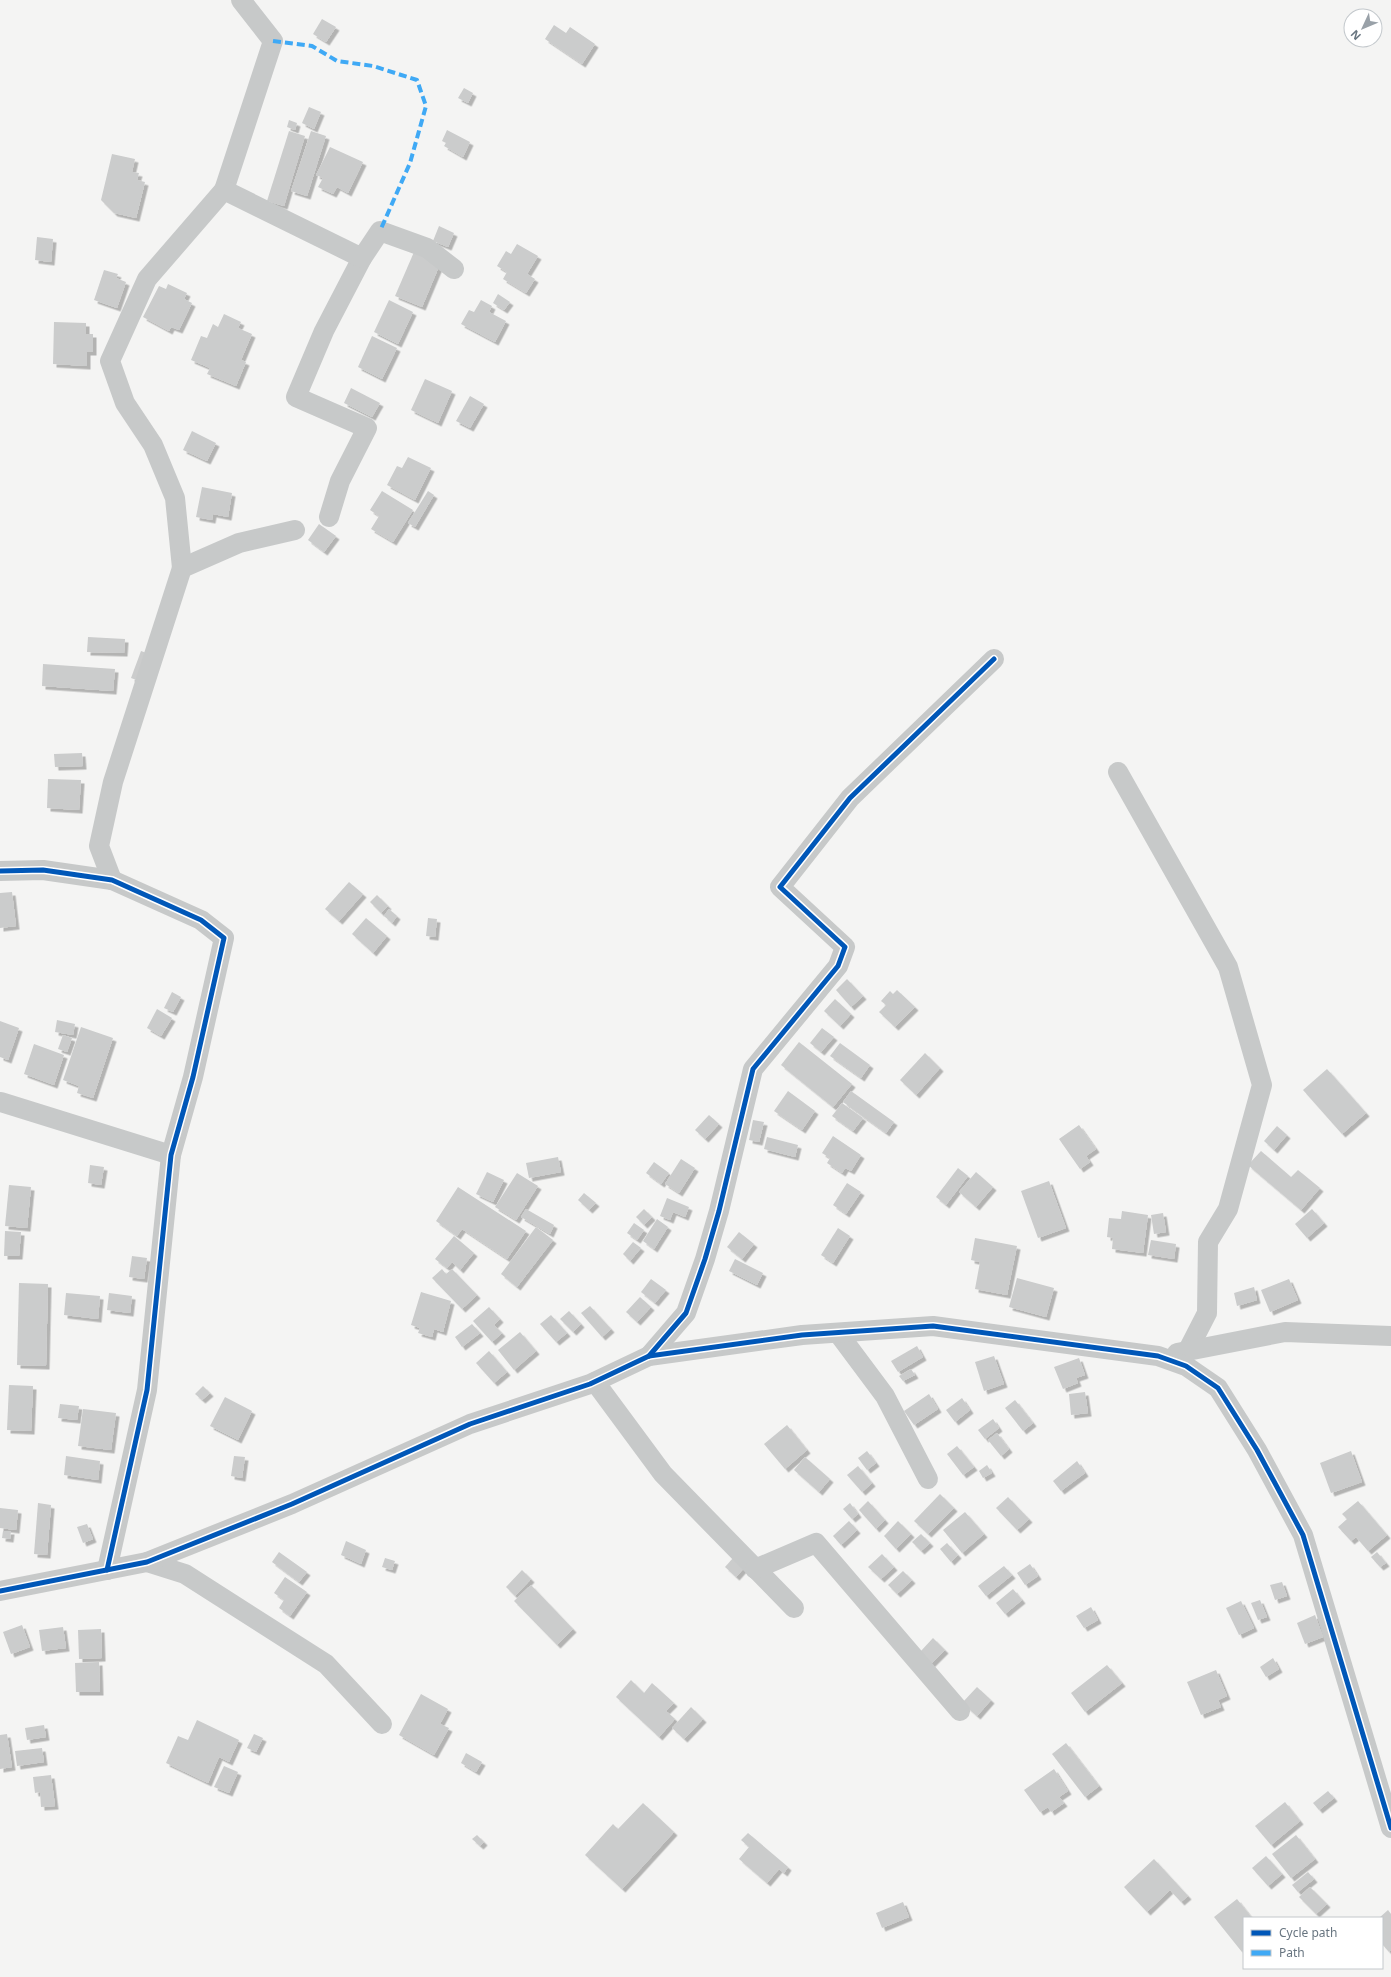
<svg xmlns="http://www.w3.org/2000/svg" width="1391" height="1977" font-family="'Noto Sans',sans-serif">
<defs>
<filter id="shadow"><feDropShadow dx="3.5" dy="3.5" stdDeviation="0" flood-color="#0004"/></filter>
</defs>
<rect width="100%" height="100%" fill="#f4f4f3"/>
<g fill="#cbcccc" filter="url(#shadow)">
<path d="M 322,19 L 336,27 L 326,42 L 313,34 Z"/>
<path d="M 554,25 L 566,33 L 570,27 L 595,44 L 582,64 L 545,39 Z"/>
<path d="M 464,88 L 473,93 L 468,103 L 458,98 Z"/>
<path d="M 309,107 L 321,112 L 314,129 L 302,123 Z"/>
<path d="M 289,120 L 297,123 L 295,130 L 287,127 Z"/>
<path d="M 447,130 L 470,142 L 463,157 L 444,146 L 446,143 L 442,141 Z"/>
<path d="M 289,131 L 305,136 L 284,206 L 267,201 Z"/>
<path d="M 311,131 L 326,136 L 307,196 L 291,191 Z"/>
<path d="M 330,147 L 363,162 L 348,193 L 337,187 L 333,194 L 318,187 L 323,178 L 316,175 Z"/>
<path d="M 112,154 L 135,159 L 132,172 L 139,173 L 137,180 L 145,182 L 136,218 L 114,213 L 101,200 Z"/>
<path d="M 439,226 L 454,233 L 448,247 L 433,241 Z"/>
<path d="M 37,237 L 53,239 L 51,262 L 35,260 Z"/>
<path d="M 517,244 L 538,256 L 527,274 L 535,279 L 526,293 L 503,279 L 507,272 L 497,266 L 506,251 L 511,254 Z"/>
<path d="M 414,252 L 440,264 L 422,307 L 395,296 Z"/>
<path d="M 104,270 L 118,274 L 116,278 L 126,282 L 117,308 L 94,300 Z"/>
<path d="M 168,284 L 187,293 L 184,299 L 192,303 L 179,330 L 171,327 L 169,331 L 143,317 L 159,286 L 166,289 Z"/>
<path d="M 498,294 L 510,302 L 504,310 L 493,303 Z"/>
<path d="M 389,300 L 413,312 L 398,344 L 374,332 Z"/>
<path d="M 481,300 L 492,306 L 489,312 L 506,321 L 495,342 L 461,324 L 469,310 L 474,312 Z"/>
<path d="M 224,314 L 241,322 L 238,328 L 252,334 L 241,360 L 246,362 L 236,386 L 207,374 L 210,368 L 191,360 L 201,336 L 207,338 L 213,324 L 218,327 Z"/>
<path d="M 54,322 L 86,323 L 86,334 L 93,334 L 93,352 L 87,352 L 87,366 L 53,364 Z"/>
<path d="M 372,336 L 397,348 L 382,379 L 358,367 Z"/>
<path d="M 425,379 L 452,391 L 438,423 L 411,410 Z"/>
<path d="M 351,388 L 380,403 L 372,417 L 344,403 Z"/>
<path d="M 470,396 L 484,404 L 470,428 L 456,421 Z"/>
<path d="M 192,431 L 216,443 L 207,461 L 183,450 Z"/>
<path d="M 408,457 L 431,468 L 415,500 L 387,485 L 397,466 L 402,468 Z"/>
<path d="M 202,487 L 232,493 L 228,517 L 213,514 L 212,520 L 196,517 Z"/>
<path d="M 382,491 L 413,510 L 393,542 L 371,529 L 379,516 L 370,510 Z"/>
<path d="M 428,491 L 434,495 L 415,527 L 408,523 Z"/>
<path d="M 319,524 L 336,536 L 324,552 L 308,540 Z"/>
<path d="M 88,637 L 125,639 L 124,653 L 87,652 Z"/>
<path d="M 141,651 L 152,655 L 142,682 L 131,678 Z"/>
<path d="M 43,664 L 115,669 L 113,691 L 42,686 Z"/>
<path d="M 82,753 L 83,766 L 55,767 L 54,754 Z"/>
<path d="M 48,779 L 81,780 L 79,810 L 47,808 Z"/>
<path d="M 349,882 L 363,894 L 339,921 L 325,909 Z"/>
<path d="M 12,892 L 16,926 L 0,928 L 0,893 Z"/>
<path d="M 377,895 L 388,906 L 381,913 L 370,902 Z"/>
<path d="M 389,909 L 397,916 L 392,923 L 384,916 Z"/>
<path d="M 366,918 L 387,936 L 373,953 L 352,934 Z"/>
<path d="M 428,918 L 437,919 L 435,937 L 426,936 Z"/>
<path d="M 847,979 L 863,996 L 851,1007 L 836,990 Z"/>
<path d="M 897,990 L 915,1007 L 895,1027 L 879,1012 L 886,1005 L 881,1001 L 890,991 L 893,994 Z"/>
<path d="M 172,992 L 181,997 L 173,1012 L 164,1008 Z"/>
<path d="M 835,999 L 851,1014 L 840,1026 L 824,1011 Z"/>
<path d="M 157,1009 L 172,1018 L 161,1036 L 147,1028 Z"/>
<path d="M 57,1020 L 75,1024 L 73,1035 L 55,1032 Z"/>
<path d="M 0,1021 L 19,1028 L 8,1060 L 0,1057 Z"/>
<path d="M 81,1027 L 113,1038 L 93,1098 L 77,1093 L 79,1086 L 63,1080 Z"/>
<path d="M 822,1028 L 834,1037 L 821,1052 L 810,1043 Z"/>
<path d="M 63,1035 L 72,1038 L 67,1052 L 58,1049 Z"/>
<path d="M 799,1042 L 852,1084 L 833,1107 L 781,1065 Z"/>
<path d="M 840,1043 L 870,1065 L 861,1078 L 830,1056 Z"/>
<path d="M 34,1044 L 64,1055 L 54,1085 L 24,1074 Z"/>
<path d="M 925,1053 L 940,1068 L 916,1095 L 900,1080 Z"/>
<path d="M 1327,1069 L 1366,1113 L 1342,1134 L 1303,1090 Z"/>
<path d="M 788,1091 L 815,1111 L 802,1130 L 774,1111 Z"/>
<path d="M 851,1091 L 894,1122 L 886,1133 L 843,1102 Z"/>
<path d="M 842,1103 L 863,1118 L 853,1131 L 832,1116 Z"/>
<path d="M 709,1115 L 719,1124 L 705,1139 L 695,1130 Z"/>
<path d="M 753,1120 L 764,1122 L 759,1142 L 749,1140 Z"/>
<path d="M 1079,1125 L 1096,1149 L 1086,1156 L 1090,1162 L 1080,1169 L 1059,1139 Z"/>
<path d="M 1277,1126 L 1287,1135 L 1274,1150 L 1264,1141 Z"/>
<path d="M 833,1136 L 861,1155 L 851,1171 L 845,1168 L 842,1173 L 827,1163 L 830,1158 L 822,1153 Z"/>
<path d="M 767,1137 L 798,1145 L 795,1157 L 764,1149 Z"/>
<path d="M 1261,1151 L 1291,1177 L 1298,1170 L 1320,1188 L 1301,1210 L 1248,1165 Z"/>
<path d="M 558,1157 L 561,1172 L 529,1178 L 526,1163 Z"/>
<path d="M 681,1159 L 695,1168 L 679,1193 L 665,1184 Z"/>
<path d="M 654,1162 L 669,1173 L 661,1184 L 646,1173 Z"/>
<path d="M 90,1165 L 104,1167 L 101,1185 L 88,1183 Z"/>
<path d="M 958,1168 L 968,1176 L 946,1205 L 936,1197 Z"/>
<path d="M 487,1172 L 504,1180 L 493,1202 L 476,1194 Z"/>
<path d="M 976,1172 L 993,1187 L 976,1207 L 959,1192 Z"/>
<path d="M 517,1173 L 538,1186 L 516,1220 L 495,1207 Z"/>
<path d="M 1049,1181 L 1066,1228 L 1038,1238 L 1021,1191 Z"/>
<path d="M 847,1183 L 861,1192 L 846,1214 L 833,1205 Z"/>
<path d="M 9,1185 L 31,1187 L 27,1228 L 5,1226 Z"/>
<path d="M 458,1187 L 526,1231 L 507,1259 L 462,1229 L 457,1236 L 436,1221 Z"/>
<path d="M 584,1193 L 596,1203 L 589,1210 L 578,1200 Z"/>
<path d="M 667,1198 L 689,1207 L 685,1217 L 673,1212 L 670,1220 L 660,1216 Z"/>
<path d="M 526,1209 L 554,1225 L 550,1234 L 521,1217 Z"/>
<path d="M 644,1209 L 652,1217 L 644,1225 L 636,1217 Z"/>
<path d="M 1312,1209 L 1324,1223 L 1307,1238 L 1295,1224 Z"/>
<path d="M 1122,1211 L 1148,1215 L 1143,1253 L 1112,1249 L 1113,1238 L 1107,1237 L 1109,1218 L 1121,1219 Z"/>
<path d="M 1163,1213 L 1166,1232 L 1154,1234 L 1151,1215 Z"/>
<path d="M 657,1219 L 668,1227 L 654,1249 L 643,1241 Z"/>
<path d="M 634,1223 L 644,1230 L 637,1240 L 627,1233 Z"/>
<path d="M 536,1227 L 553,1240 L 517,1287 L 501,1274 Z"/>
<path d="M 838,1228 L 850,1236 L 833,1263 L 821,1255 Z"/>
<path d="M 5,1231 L 21,1232 L 19,1256 L 4,1256 Z"/>
<path d="M 739,1232 L 754,1244 L 742,1259 L 727,1247 Z"/>
<path d="M 454,1236 L 474,1253 L 460,1270 L 452,1262 L 447,1268 L 435,1259 Z"/>
<path d="M 975,1238 L 1017,1246 L 1007,1295 L 975,1289 L 980,1262 L 971,1260 Z"/>
<path d="M 1151,1240 L 1176,1244 L 1174,1259 L 1148,1255 Z"/>
<path d="M 633,1242 L 641,1248 L 630,1261 L 623,1254 Z"/>
<path d="M 132,1256 L 147,1258 L 144,1279 L 129,1277 Z"/>
<path d="M 735,1259 L 763,1273 L 757,1285 L 729,1271 Z"/>
<path d="M 442,1269 L 446,1274 L 452,1269 L 477,1295 L 462,1309 L 432,1278 Z"/>
<path d="M 1017,1278 L 1054,1288 L 1046,1317 L 1009,1307 Z"/>
<path d="M 651,1279 L 666,1290 L 655,1303 L 641,1292 Z"/>
<path d="M 1289,1279 L 1298,1300 L 1270,1312 L 1261,1290 Z"/>
<path d="M 19,1283 L 48,1284 L 46,1366 L 17,1365 Z"/>
<path d="M 1254,1287 L 1257,1300 L 1237,1306 L 1234,1293 Z"/>
<path d="M 421,1292 L 451,1301 L 443,1332 L 434,1329 L 432,1337 L 418,1333 L 420,1328 L 411,1325 Z"/>
<path d="M 66,1293 L 100,1296 L 98,1319 L 64,1315 Z"/>
<path d="M 109,1293 L 132,1296 L 130,1313 L 107,1310 Z"/>
<path d="M 640,1297 L 651,1307 L 637,1322 L 626,1312 Z"/>
<path d="M 590,1306 L 611,1329 L 602,1337 L 581,1313 Z"/>
<path d="M 489,1307 L 500,1319 L 494,1325 L 502,1333 L 492,1342 L 473,1321 Z"/>
<path d="M 569,1311 L 581,1324 L 573,1332 L 560,1319 Z"/>
<path d="M 551,1315 L 567,1333 L 556,1342 L 540,1324 Z"/>
<path d="M 472,1324 L 480,1333 L 462,1347 L 455,1337 Z"/>
<path d="M 520,1332 L 536,1351 L 514,1370 L 498,1350 Z"/>
<path d="M 917,1346 L 923,1357 L 898,1372 L 891,1361 Z"/>
<path d="M 489,1351 L 507,1372 L 494,1383 L 476,1363 Z"/>
<path d="M 994,1356 L 1004,1384 L 984,1391 L 975,1362 Z"/>
<path d="M 1079,1358 L 1085,1375 L 1076,1378 L 1078,1383 L 1063,1389 L 1054,1367 Z"/>
<path d="M 911,1369 L 915,1375 L 903,1381 L 899,1376 Z"/>
<path d="M 9,1385 L 33,1386 L 31,1431 L 7,1430 Z"/>
<path d="M 203,1386 L 210,1393 L 202,1400 L 195,1394 Z"/>
<path d="M 1085,1392 L 1088,1413 L 1071,1415 L 1069,1394 Z"/>
<path d="M 929,1394 L 938,1409 L 914,1425 L 904,1411 Z"/>
<path d="M 225,1397 L 252,1411 L 238,1440 L 210,1426 Z"/>
<path d="M 962,1398 L 970,1410 L 955,1422 L 946,1410 Z"/>
<path d="M 1015,1400 L 1033,1423 L 1023,1431 L 1005,1408 Z"/>
<path d="M 60,1404 L 79,1406 L 77,1420 L 58,1418 Z"/>
<path d="M 83,1409 L 116,1413 L 111,1450 L 78,1446 Z"/>
<path d="M 993,1419 L 999,1428 L 985,1439 L 978,1430 Z"/>
<path d="M 787,1425 L 807,1450 L 785,1469 L 764,1444 Z"/>
<path d="M 997,1433 L 1009,1449 L 1001,1456 L 988,1440 Z"/>
<path d="M 957,1446 L 974,1467 L 963,1475 L 947,1454 Z"/>
<path d="M 867,1451 L 876,1463 L 867,1470 L 858,1458 Z"/>
<path d="M 1351,1451 L 1362,1482 L 1331,1493 L 1320,1463 Z"/>
<path d="M 66,1456 L 100,1461 L 98,1480 L 64,1475 Z"/>
<path d="M 234,1456 L 245,1457 L 242,1478 L 231,1476 Z"/>
<path d="M 805,1457 L 830,1479 L 819,1492 L 794,1470 Z"/>
<path d="M 1077,1461 L 1085,1473 L 1061,1491 L 1053,1481 Z"/>
<path d="M 987,1465 L 992,1473 L 983,1478 L 979,1471 Z"/>
<path d="M 858,1466 L 872,1483 L 862,1492 L 847,1475 Z"/>
<path d="M 940,1494 L 954,1508 L 928,1534 L 914,1521 Z"/>
<path d="M 1008,1497 L 1029,1519 L 1017,1530 L 996,1508 Z"/>
<path d="M 868,1501 L 885,1520 L 876,1529 L 859,1510 Z"/>
<path d="M 1358,1501 L 1387,1535 L 1368,1551 L 1356,1537 L 1351,1541 L 1338,1527 L 1347,1519 L 1342,1514 Z"/>
<path d="M 38,1503 L 51,1505 L 47,1555 L 34,1554 Z"/>
<path d="M 850,1503 L 858,1514 L 852,1519 L 843,1509 Z"/>
<path d="M 0,1508 L 18,1510 L 16,1530 L 0,1528 Z"/>
<path d="M 965,1512 L 984,1534 L 962,1553 L 943,1530 Z"/>
<path d="M 849,1521 L 857,1530 L 841,1545 L 833,1536 Z"/>
<path d="M 898,1521 L 911,1534 L 896,1549 L 884,1536 Z"/>
<path d="M 87,1524 L 93,1539 L 83,1543 L 77,1527 Z"/>
<path d="M 3,1531 L 11,1531 L 10,1539 L 2,1538 Z"/>
<path d="M 921,1534 L 930,1543 L 921,1551 L 912,1542 Z"/>
<path d="M 346,1541 L 366,1550 L 361,1564 L 341,1555 Z"/>
<path d="M 947,1543 L 958,1555 L 951,1562 L 940,1549 Z"/>
<path d="M 279,1552 L 307,1572 L 299,1582 L 272,1562 Z"/>
<path d="M 1377,1552 L 1386,1563 L 1380,1567 L 1371,1557 Z"/>
<path d="M 882,1554 L 894,1567 L 881,1579 L 868,1567 Z"/>
<path d="M 385,1558 L 395,1561 L 392,1570 L 382,1567 Z"/>
<path d="M 733,1558 L 744,1568 L 736,1577 L 725,1567 Z"/>
<path d="M 1030,1564 L 1038,1576 L 1025,1585 L 1017,1573 Z"/>
<path d="M 1004,1566 L 1012,1575 L 986,1596 L 978,1586 Z"/>
<path d="M 522,1570 L 531,1579 L 515,1596 L 506,1587 Z"/>
<path d="M 903,1571 L 912,1580 L 897,1594 L 888,1585 Z"/>
<path d="M 285,1577 L 307,1592 L 290,1616 L 279,1608 L 284,1600 L 274,1593 Z"/>
<path d="M 1282,1582 L 1287,1596 L 1275,1600 L 1270,1585 Z"/>
<path d="M 531,1585 L 573,1629 L 557,1645 L 514,1601 Z"/>
<path d="M 1013,1589 L 1022,1600 L 1005,1614 L 996,1603 Z"/>
<path d="M 1260,1600 L 1267,1617 L 1258,1620 L 1251,1603 Z"/>
<path d="M 1241,1601 L 1254,1628 L 1239,1635 L 1226,1608 Z"/>
<path d="M 1091,1607 L 1098,1620 L 1084,1628 L 1076,1616 Z"/>
<path d="M 1315,1615 L 1323,1637 L 1305,1644 L 1297,1623 Z"/>
<path d="M 22,1625 L 30,1647 L 11,1654 L 3,1632 Z"/>
<path d="M 63,1627 L 66,1648 L 42,1651 L 39,1630 Z"/>
<path d="M 101,1629 L 102,1658 L 79,1659 L 78,1630 Z"/>
<path d="M 933,1638 L 945,1650 L 931,1664 L 920,1652 Z"/>
<path d="M 1273,1658 L 1279,1669 L 1266,1677 L 1260,1667 Z"/>
<path d="M 99,1662 L 100,1692 L 76,1692 L 75,1663 Z"/>
<path d="M 1107,1665 L 1122,1683 L 1085,1712 L 1071,1693 Z"/>
<path d="M 1216,1670 L 1227,1696 L 1218,1700 L 1221,1707 L 1201,1715 L 1187,1682 Z"/>
<path d="M 631,1680 L 644,1693 L 652,1683 L 674,1703 L 666,1711 L 675,1719 L 659,1737 L 616,1697 Z"/>
<path d="M 977,1687 L 991,1700 L 977,1716 L 962,1703 Z"/>
<path d="M 421,1694 L 448,1709 L 440,1724 L 449,1728 L 434,1755 L 399,1735 Z"/>
<path d="M 691,1707 L 703,1719 L 684,1739 L 672,1728 Z"/>
<path d="M 197,1720 L 239,1740 L 229,1762 L 219,1757 L 208,1783 L 166,1763 L 178,1736 L 188,1740 Z"/>
<path d="M 44,1725 L 46,1737 L 27,1740 L 25,1728 Z"/>
<path d="M 7,1734 L 12,1767 L 0,1769 L 0,1735 Z"/>
<path d="M 254,1734 L 263,1738 L 256,1752 L 247,1748 Z"/>
<path d="M 1066,1743 L 1099,1786 L 1085,1797 L 1052,1754 Z"/>
<path d="M 42,1748 L 44,1762 L 17,1766 L 15,1751 Z"/>
<path d="M 466,1753 L 482,1762 L 476,1772 L 461,1763 Z"/>
<path d="M 224,1766 L 238,1772 L 229,1793 L 214,1787 Z"/>
<path d="M 1054,1769 L 1068,1791 L 1059,1797 L 1064,1803 L 1051,1812 L 1048,1807 L 1040,1812 L 1024,1790 Z"/>
<path d="M 51,1775 L 55,1806 L 41,1807 L 40,1792 L 35,1793 L 33,1777 Z"/>
<path d="M 1328,1791 L 1334,1798 L 1319,1810 L 1313,1803 Z"/>
<path d="M 1285,1802 L 1300,1821 L 1271,1845 L 1255,1826 Z"/>
<path d="M 643,1803 L 674,1832 L 622,1889 L 585,1855 L 613,1824 L 618,1829 Z"/>
<path d="M 748,1833 L 788,1867 L 784,1873 L 779,1869 L 767,1883 L 739,1859 L 749,1847 L 741,1840 Z"/>
<path d="M 477,1835 L 484,1842 L 480,1846 L 472,1839 Z"/>
<path d="M 1296,1835 L 1315,1859 L 1291,1878 L 1272,1854 Z"/>
<path d="M 1266,1856 L 1282,1874 L 1268,1886 L 1252,1868 Z"/>
<path d="M 1154,1859 L 1188,1896 L 1181,1902 L 1170,1890 L 1147,1912 L 1124,1887 Z"/>
<path d="M 1308,1872 L 1314,1879 L 1298,1892 L 1292,1885 Z"/>
<path d="M 1310,1887 L 1327,1904 L 1316,1914 L 1299,1897 Z"/>
<path d="M 1237,1899 L 1252,1918 L 1244,1918 L 1244,1950 L 1242,1952 L 1214,1917 Z"/>
<path d="M 903,1902 L 909,1917 L 882,1928 L 876,1913 Z"/>
<path d="M 1388,1910 L 1391,1914 L 1391,1950 L 1389,1952 L 1382,1944 L 1382,1918 L 1379,1918 Z"/>
</g>
<g fill="none" stroke-linecap="round" stroke-linejoin="round">
<g stroke="#c7c9c9" stroke-width="20">
<path d="M 224,190 L 273,41 L 241,0"/>
<path d="M 329,517 L 340,481 L 367,428 L 296,397 L 324,331 L 362,258"/>
<path d="M 182,568 L 175,498 L 153,445 L 125,403 L 110,361 L 147,279 L 224,190 L 362,258 L 380,231 L 427,248 L 454,269"/>
<path d="M 1118,772 L 1228,967 L 1262,1085 L 1228,1209 L 1208,1242 L 1207,1313 L 1187,1352"/>
<path d="M 0,871 L 43,870 L 112,880 L 201,920 L 224,938 L 193,1077 L 171,1155 L 147,1390 L 107,1570"/>
<path d="M 112,880 L 99,846 L 113,782 L 182,568 L 239,543 L 295,530"/>
<path d="M 1,1102 L 171,1155"/>
<path d="M 838,1333 L 885,1396 L 928,1479"/>
<path d="M 1177,1353 L 1285,1332 L 1391,1336"/>
<path d="M 649,1356 L 686,1313 L 705,1259 L 719,1211 L 753,1069 L 838,966 L 845,947 L 780,887 L 850,798 L 994,659"/>
<path d="M 595,1382 L 663,1474 L 794,1608"/>
<path d="M 147,1562 L 185,1574 L 326,1664 L 382,1724"/>
<path d="M 755,1569 L 816,1543 L 960,1711"/>
<path d="M 0,1591 L 147,1562 L 292,1504 L 470,1424 L 590,1384 L 649,1356 L 802,1335 L 933,1326 L 1158,1356 L 1186,1366 L 1218,1388 L 1257,1450 L 1303,1535 L 1391,1828"/>
</g>
<path stroke="#3fa9f5" stroke-width="4" stroke-dasharray="8 4" stroke-linecap="butt" d="M 273,41 L 312,46 L 337,61 L 373,66 L 417,80 L 426,106 L 410,163 L 380,231"/>
<defs>
<g id="cycleway">
<path d="M 0,871 L 43,870 L 112,880 L 201,920 L 224,938 L 193,1077 L 171,1155 L 147,1390 L 107,1570"/>
<path d="M 649,1356 L 686,1313 L 705,1259 L 719,1211 L 753,1069 L 838,966 L 845,947 L 780,887 L 850,798 L 994,659"/>
<path d="M 0,1591 L 147,1562 L 292,1504 L 470,1424 L 590,1384 L 649,1356 L 802,1335 L 933,1326 L 1158,1356 L 1186,1366 L 1218,1388 L 1257,1450 L 1303,1535 L 1391,1828"/>
</g>
</defs>
<use href="#cycleway" stroke="#fff" stroke-width="8"/>
<use href="#cycleway" stroke="#0057b8" stroke-width="5"/>
</g>
<rect x="1243" y="1917" width="140" height="52" fill="#ffffff" stroke="#c3c8cc"/>
<rect x="1251" y="1930" width="20" height="6" fill="#0057b8" stroke="#c3c8cc"/>
<text x="1279" y="1937" font-size="12" fill="#687580">Cycle path</text>
<rect x="1251" y="1950" width="20" height="6" fill="#3fa9f5" stroke="#c3c8cc"/>
<text x="1279" y="1957" font-size="12" fill="#687580">Path</text>
<g transform="translate(1363 28) rotate(226)"><circle r="19" fill="#ffffff" stroke="#c3c8cc"/>
<path d="M0-3L7 15L0 10L-7 15Z" fill="#99a1a8"/>
<text y="-6" font-size="11" font-weight="bold" text-anchor="middle" fill="#687580">N</text>
</g>
</svg>
